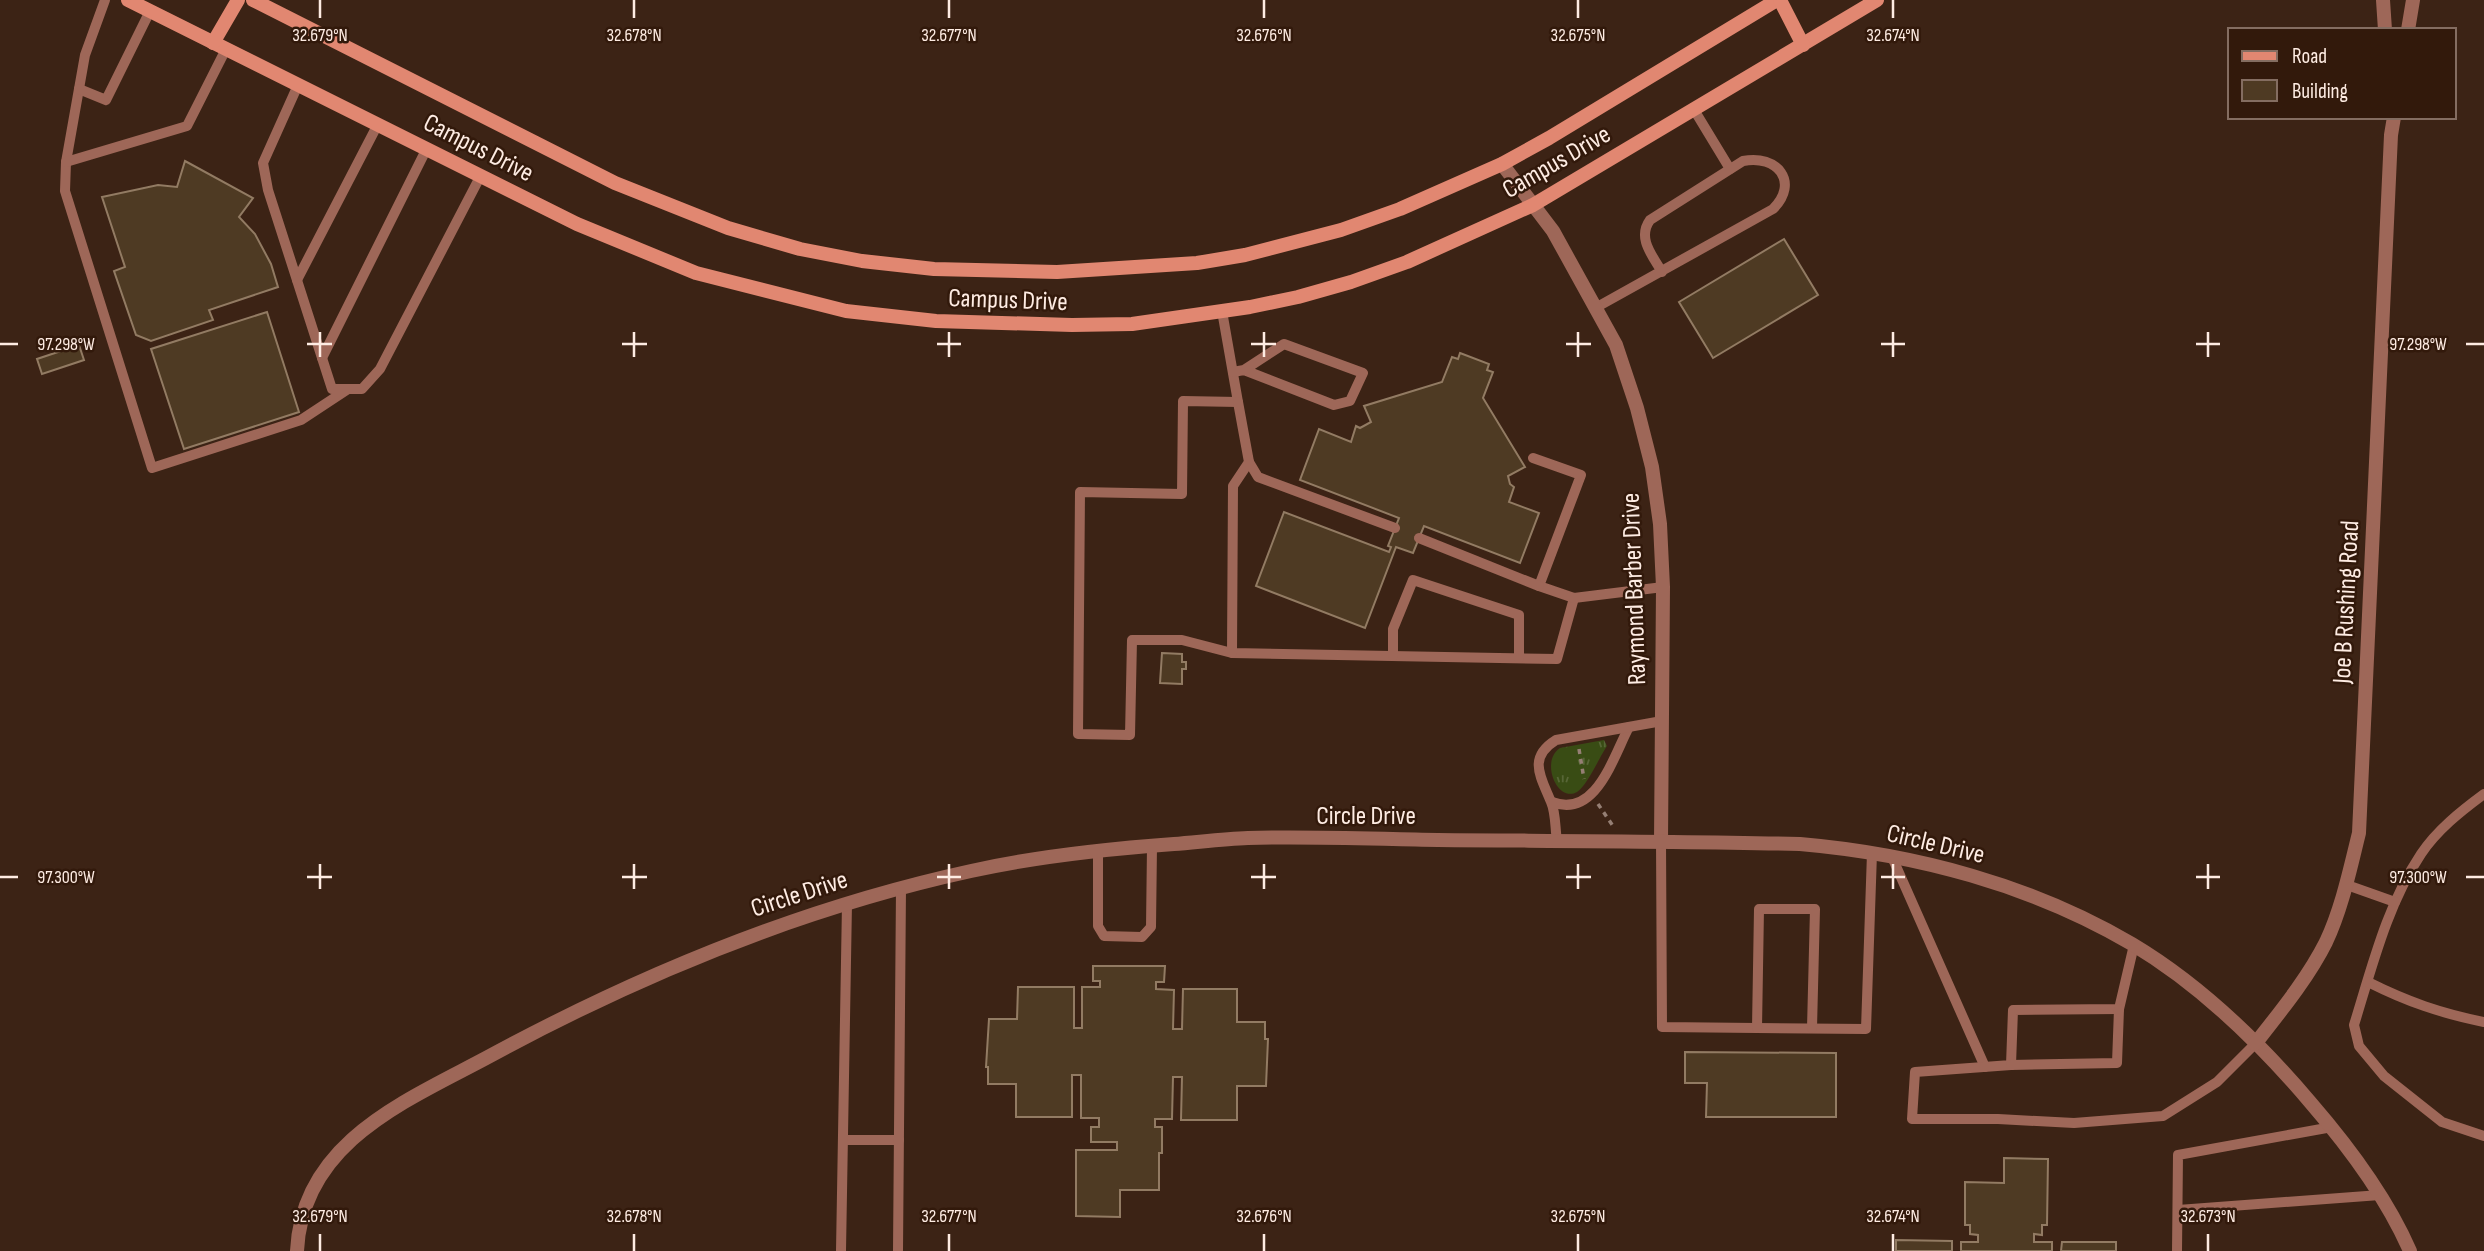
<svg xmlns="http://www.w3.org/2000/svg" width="2484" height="1251" font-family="'Sofia Sans Condensed',sans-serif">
<defs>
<pattern id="grass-tufts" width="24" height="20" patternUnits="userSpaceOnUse" patternTransform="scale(1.75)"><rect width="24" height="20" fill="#394c14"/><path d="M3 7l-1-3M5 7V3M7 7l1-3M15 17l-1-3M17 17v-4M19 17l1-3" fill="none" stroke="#576636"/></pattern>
</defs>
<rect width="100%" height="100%" fill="#3c2315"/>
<path fill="url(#grass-tufts)" d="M 1604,740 L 1607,746 C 1600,756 1587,786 1577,792 C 1557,803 1540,761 1560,748 Z"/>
<g fill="#4e3a23" stroke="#927b63" stroke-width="2">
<path d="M 185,161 L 253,198 L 239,217 L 255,234 L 271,264 L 278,287 L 209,310 L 213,320 L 151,341 L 136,335 L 114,271 L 125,267 L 102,197 L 158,185 L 177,187 Z"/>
<path d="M 1784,239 L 1818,295 L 1713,358 L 1679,302 Z"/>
<path d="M 267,312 L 299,412 L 184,449 L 151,349 Z"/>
<path d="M 79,345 L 84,360 L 42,374 L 37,359 Z"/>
<path d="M 1460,353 L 1489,364 L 1487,370 L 1493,372 L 1483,398 L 1525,467 L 1508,476 L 1510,484 L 1514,487 L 1509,502 L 1539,513 L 1520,563 L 1424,526 L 1413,553 L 1396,547 L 1365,628 L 1256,586 L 1284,512 L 1389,552 L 1391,547 L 1388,546 L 1399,518 L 1300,480 L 1319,429 L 1351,442 L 1356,426 L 1360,428 L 1371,422 L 1364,406 L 1442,382 L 1452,357 L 1458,359 Z"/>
<path d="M 1162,653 L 1182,654 L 1182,662 L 1186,662 L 1186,669 L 1182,669 L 1182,684 L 1160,683 Z"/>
<path d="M 1093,966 L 1165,966 L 1164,982 L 1156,982 L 1156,989 L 1174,990 L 1173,1029 L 1182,1029 L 1183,989 L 1237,989 L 1237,1022 L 1265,1022 L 1265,1039 L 1268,1039 L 1266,1086 L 1237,1086 L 1237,1120 L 1181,1120 L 1182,1077 L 1173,1077 L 1172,1119 L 1155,1119 L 1155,1127 L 1162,1127 L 1162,1153 L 1159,1153 L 1159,1190 L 1120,1190 L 1120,1217 L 1076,1216 L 1076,1150 L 1117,1150 L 1117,1142 L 1091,1142 L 1091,1127 L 1099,1127 L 1099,1118 L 1081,1118 L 1081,1075 L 1072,1075 L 1072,1117 L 1016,1117 L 1016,1084 L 988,1084 L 988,1067 L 986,1067 L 989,1019 L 1017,1019 L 1018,987 L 1074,987 L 1074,1028 L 1082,1028 L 1082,987 L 1100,987 L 1100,981 L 1093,981 Z"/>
<path d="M 1685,1052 L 1836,1053 L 1836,1117 L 1706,1117 L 1707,1083 L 1685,1083 Z"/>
<path d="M 2004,1158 L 2048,1159 L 2047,1225 L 2042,1225 L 2042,1235 L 2034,1234 L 2034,1242 L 2052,1242 L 2052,1251 L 1961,1251 L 1961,1242 L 1978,1242 L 1978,1235 L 1970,1234 L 1970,1225 L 1965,1225 L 1965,1182 L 2004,1183 Z"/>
<path d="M 1896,1240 L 1952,1241 L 1952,1251 L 1896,1251 Z"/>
<path d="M 2062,1242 L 2116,1242 L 2116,1251 L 2061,1251 Z"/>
</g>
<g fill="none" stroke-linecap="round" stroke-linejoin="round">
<g stroke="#957f74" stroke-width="3.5" stroke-dasharray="5 5" stroke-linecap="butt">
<path d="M 1579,749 L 1584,779"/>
<path d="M 1598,804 L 1613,826"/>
</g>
<g stroke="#9e6758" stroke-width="10">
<path d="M 105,0 L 85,55 L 66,162 L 65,191 L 152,468 L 301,420 L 348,389"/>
<path d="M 298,85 L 263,163 L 268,190 L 332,389 L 362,389 L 380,369 L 481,175"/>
<path d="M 79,89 L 106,100 L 150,11"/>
<path d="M 1693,108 L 1730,169"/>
<path d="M 66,162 L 187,126 L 226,49"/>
<path d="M 297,280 L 378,124"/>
<path d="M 1597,307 L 1773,209 C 1800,182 1777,154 1743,161 L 1650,220 C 1637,238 1652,255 1662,272"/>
<path d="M 1222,311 L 1238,402 L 1183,401 L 1182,494 L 1080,492 L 1078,734 L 1130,735 L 1132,640 L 1182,640 L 1232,653 L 1557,659 L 1574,598"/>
<path d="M 322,358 L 427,148"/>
<path d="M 1233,372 L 1244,370 L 1334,405 L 1350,401 L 1363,373 L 1284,344 L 1244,370"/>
<path d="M 1533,458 L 1581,475 L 1539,586 L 1574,598 L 1663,587"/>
<path d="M 1249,462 L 1258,477 L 1395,528"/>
<path d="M 1419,538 L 1539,586"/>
<path d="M 1232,653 L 1233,486 L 1249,462 L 1238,402"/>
<path d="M 1393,656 L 1393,629 L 1413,580 L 1519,615 L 1519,658"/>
<path d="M 2484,794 C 2461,811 2437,830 2421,854 C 2387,905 2372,967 2354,1025 L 2359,1046 L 2384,1076 L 2442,1122 L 2484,1136"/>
<path d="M 1552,802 C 1596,819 1613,757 1629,727"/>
<path d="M 1557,841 C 1555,829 1556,813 1551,802 C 1541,777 1527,758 1556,740 L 1662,721"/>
<path d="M 1661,841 L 1662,1027 L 1866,1029 L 1872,853"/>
<path d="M 1098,851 L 1098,926 L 1104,936 L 1142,937 L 1151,927 L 1152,846"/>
<path d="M 1892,857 L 1985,1067"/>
<path d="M 2347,885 L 2395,902"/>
<path d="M 2134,945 L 2119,1009 L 2013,1010 L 2011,1065 L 1915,1072 L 1912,1119 L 1998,1119 L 2074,1123 L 2163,1116 L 2217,1082 L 2255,1044"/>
<path d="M 2368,982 C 2408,1002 2440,1013 2484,1022"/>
<path d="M 1757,1028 L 1759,909 L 1815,909 L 1812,1028"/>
<path d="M 2011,1065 L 2117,1063 L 2119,1009"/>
<path d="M 843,1140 L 899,1140"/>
<path d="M 2178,1210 L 2380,1195"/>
<path d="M 841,1251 L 847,903"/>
<path d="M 898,1251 L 901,888"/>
<path d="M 2177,1251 L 2178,1155 L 2332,1127"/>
</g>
<g stroke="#9e6758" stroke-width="14">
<path d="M 1502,164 L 1553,231 L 1616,345 L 1637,408 L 1652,467 L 1660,524 L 1663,587 L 1661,841"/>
<path d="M 297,1251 C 302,1142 406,1101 488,1057 C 641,974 801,908 971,871 C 1038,856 1106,849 1174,844 C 1199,842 1224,839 1248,838 C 1311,836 1375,839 1438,840 C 1558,841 1679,841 1800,844 C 1915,854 2032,885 2132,944 C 2199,984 2260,1043 2310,1102 C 2349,1147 2386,1196 2410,1251"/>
</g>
<g stroke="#9e6758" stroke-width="14">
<path d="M 2383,0 L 2385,30"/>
<path d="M 2408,30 L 2413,0"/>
<path d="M 2255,1044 C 2280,1012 2308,978 2326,942 C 2342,908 2350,869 2359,833 L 2391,135 L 2394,117"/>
</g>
<g stroke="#e18771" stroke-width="14">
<path d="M 128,0 L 577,224 L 696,273 L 846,311 L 936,321 L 1072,325 L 1132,324 L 1250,307 L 1298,297 L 1351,282 L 1407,262 L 1533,205 L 1877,0"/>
<path d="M 253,0 L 615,183 L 728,228 L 800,249 L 862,261 L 934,269 L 1057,272 L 1197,263 L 1245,255 L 1341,230 L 1400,209 L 1502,164 L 1549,138 L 1777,0"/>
<path d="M 1780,0 L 1803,45"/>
<path d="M 213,43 L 238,0"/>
</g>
</g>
<path fill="none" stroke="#feece3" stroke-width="2.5" d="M 320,0 L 320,18M 634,0 L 634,18M 949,0 L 949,18M 1264,0 L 1264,18M 1578,0 L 1578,18M 1893,0 L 1893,18M 320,332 L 320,357M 634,332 L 634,357M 949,332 L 949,357M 1264,332 L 1264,357M 1578,332 L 1578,357M 1893,332 L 1893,357M 2208,332 L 2208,357M 0,344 L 18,344M 307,344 L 332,344M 622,344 L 647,344M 937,344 L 961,344M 1251,344 L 1276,344M 1566,344 L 1591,344M 1881,344 L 1905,344M 2196,344 L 2220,344M 2466,344 L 2484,344M 320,864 L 320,889M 634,864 L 634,889M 949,864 L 949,889M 1264,864 L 1264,889M 1578,864 L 1578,889M 1893,864 L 1893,889M 2208,864 L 2208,889M 0,877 L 18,877M 307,877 L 332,877M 622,877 L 647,877M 937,877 L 961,877M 1251,877 L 1276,877M 1566,877 L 1591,877M 1881,877 L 1905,877M 2196,877 L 2220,877M 2466,877 L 2484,877M 320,1234 L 320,1251M 634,1234 L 634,1251M 949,1234 L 949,1251M 1264,1234 L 1264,1251M 1578,1234 L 1578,1251M 1893,1234 L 1893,1251M 2208,1234 L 2208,1251"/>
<g text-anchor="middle" stroke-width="5" stroke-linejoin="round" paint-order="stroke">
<g font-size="26" fill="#feece3" stroke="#32190b">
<text transform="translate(479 147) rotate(27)" y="9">Campus Drive</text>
<text transform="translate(1556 161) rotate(-30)" y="9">Campus Drive</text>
<text transform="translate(1008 299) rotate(2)" y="9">Campus Drive</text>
<text transform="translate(1633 589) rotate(-92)" y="9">Raymond Barber Drive</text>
<text transform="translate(2345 602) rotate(-87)" y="9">Joe B Rushing Road</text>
<text x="1366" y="824">Circle Drive</text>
<text transform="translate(1936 843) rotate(13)" y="9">Circle Drive</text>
<text transform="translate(799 893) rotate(-18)" y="9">Circle Drive</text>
</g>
</g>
<g font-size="18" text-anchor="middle" fill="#feece3" stroke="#32190b" stroke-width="5" stroke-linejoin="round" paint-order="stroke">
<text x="320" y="41">32.679°N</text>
<text x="634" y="41">32.678°N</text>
<text x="949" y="41">32.677°N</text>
<text x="1264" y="41">32.676°N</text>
<text x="1578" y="41">32.675°N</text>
<text x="1893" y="41">32.674°N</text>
<text x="2418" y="350">97.298°W</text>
<text x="66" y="350">97.298°W</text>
<text x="2418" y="883">97.300°W</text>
<text x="66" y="883">97.300°W</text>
<text x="320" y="1222">32.679°N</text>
<text x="634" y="1222">32.678°N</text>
<text x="949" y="1222">32.677°N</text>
<text x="1264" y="1222">32.676°N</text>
<text x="1578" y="1222">32.675°N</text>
<text x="1893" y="1222">32.674°N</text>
<text x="2208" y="1222">32.673°N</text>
</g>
<rect x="2228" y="28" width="228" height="91" fill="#32190b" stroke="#846d61" stroke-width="2"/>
<rect x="2242" y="51" width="35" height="10" fill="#e18771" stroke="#846d61" stroke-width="2"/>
<text x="2292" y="63" font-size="21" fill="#feece3">Road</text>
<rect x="2242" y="80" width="35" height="21" fill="#4e3a23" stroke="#846d61" stroke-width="2"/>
<text x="2292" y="98" font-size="21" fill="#feece3">Building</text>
</svg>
